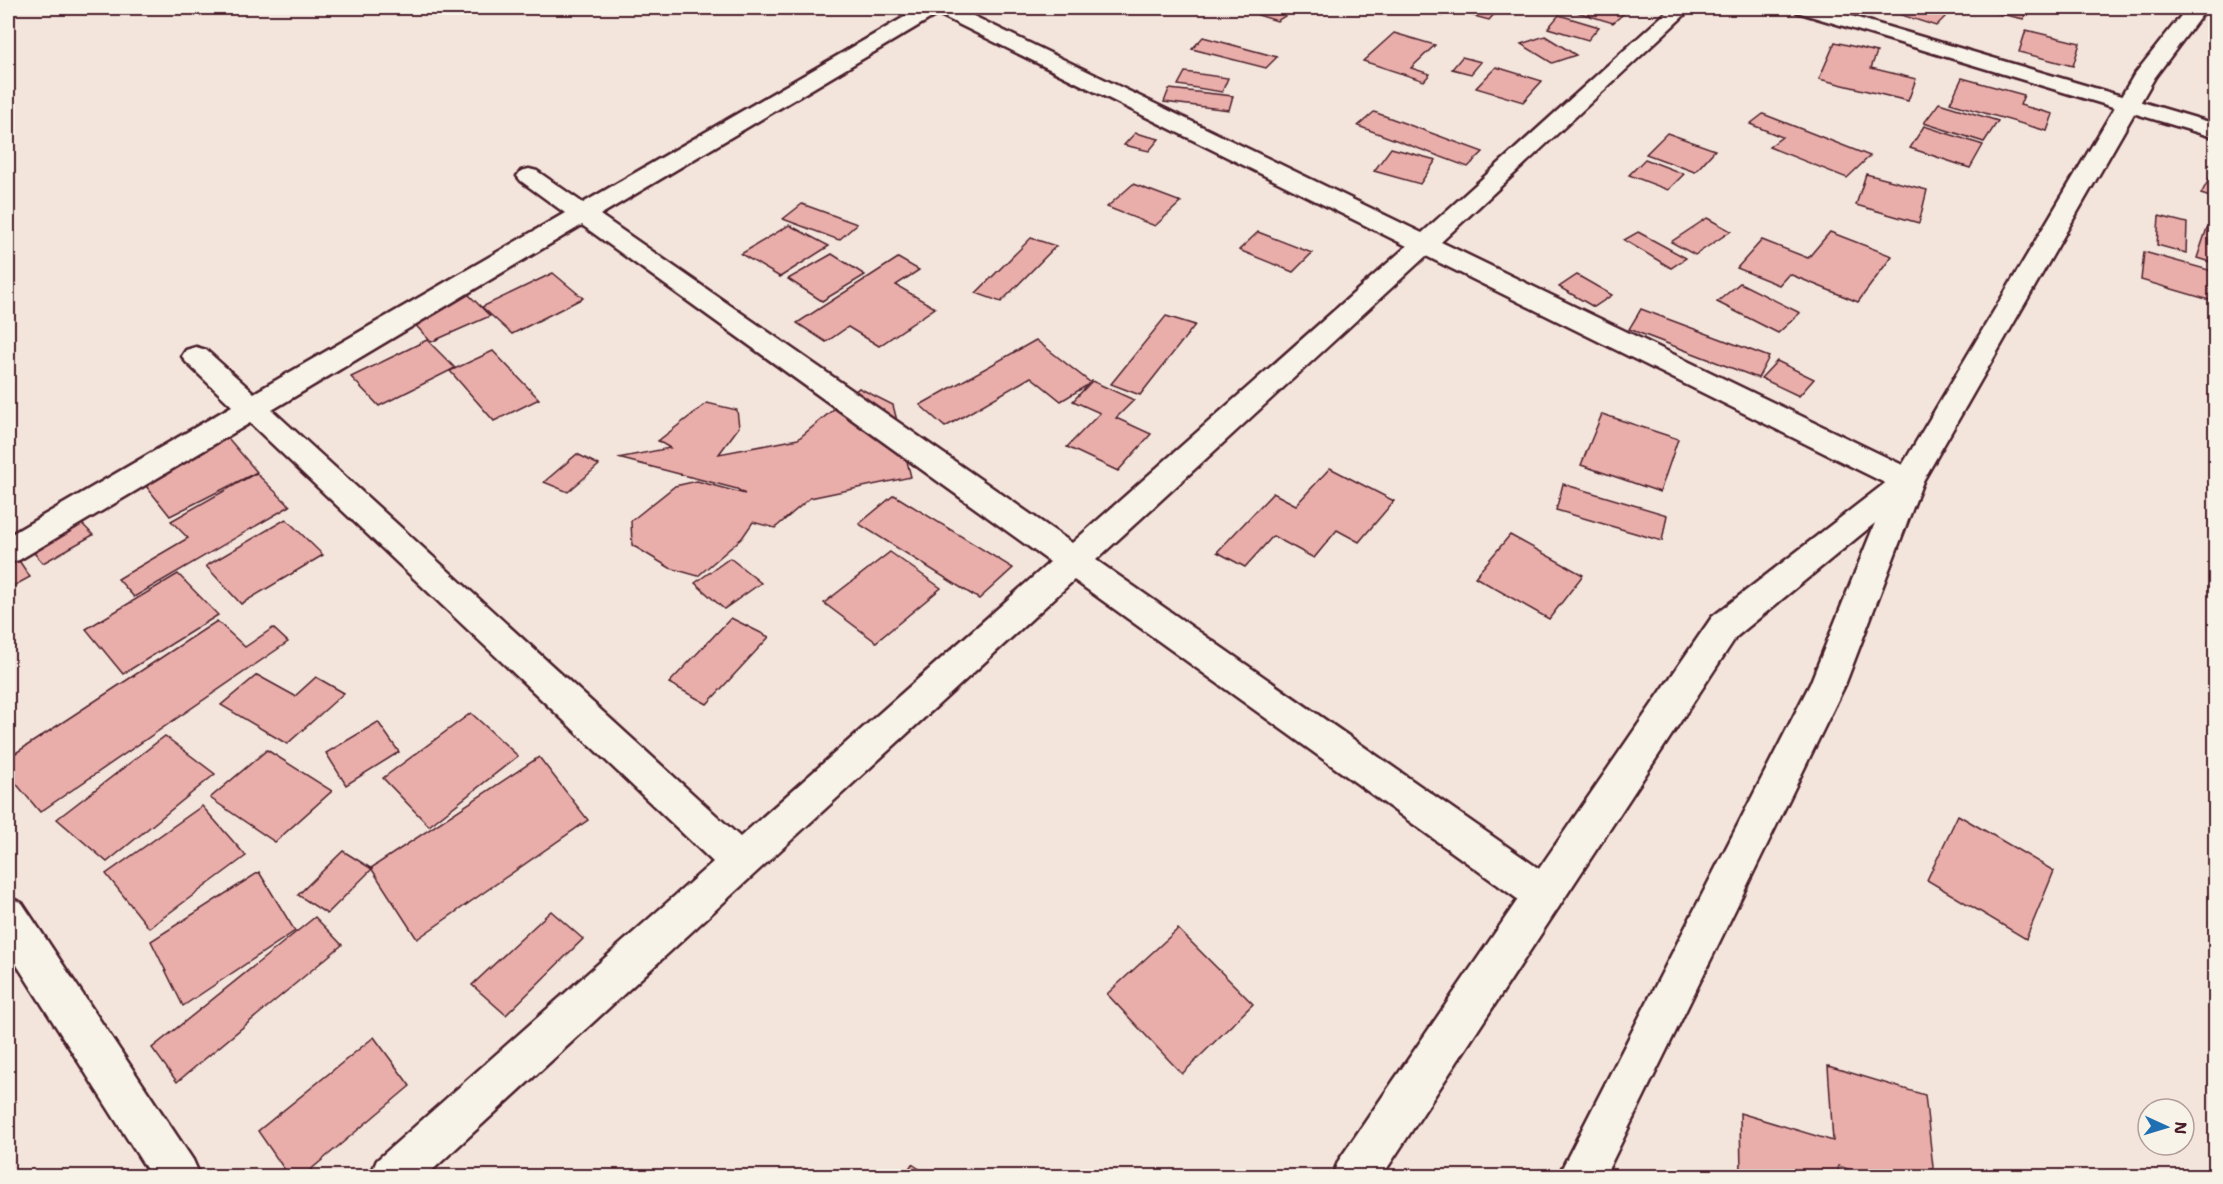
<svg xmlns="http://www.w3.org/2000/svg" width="2223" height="1184" font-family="'Shantell Sans',sans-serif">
<rect width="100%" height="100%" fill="#f4e5dc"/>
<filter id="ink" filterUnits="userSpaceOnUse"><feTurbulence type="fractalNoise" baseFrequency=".0167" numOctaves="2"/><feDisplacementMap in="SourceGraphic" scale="12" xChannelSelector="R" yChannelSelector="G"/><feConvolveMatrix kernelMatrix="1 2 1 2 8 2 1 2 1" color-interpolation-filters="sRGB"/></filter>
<g filter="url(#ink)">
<g fill="#eaaeaa" stroke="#4a1f2b" stroke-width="1.5">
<path d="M 1268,8 L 1284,8 L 1293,11 L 1277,21 L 1258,15 Z"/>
<path d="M 1414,8 L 1453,8 L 1442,16 Z"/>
<path d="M 1468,8 L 1500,8 L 1489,20 L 1463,13 Z"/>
<path d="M 1569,8 L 1630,8 L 1613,23 L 1567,9 Z"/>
<path d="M 1896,8 L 1954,8 L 1936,26 L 1892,12 Z"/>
<path d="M 1997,8 L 2026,8 L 2024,19 L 1996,13 Z"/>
<path d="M 2045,8 L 2076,8 L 2067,15 Z"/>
<path d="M 1559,15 L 1599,27 L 1588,40 L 1548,28 Z"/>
<path d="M 2026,30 L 2080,43 L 2073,66 L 2019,52 Z"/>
<path d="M 1394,33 L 1435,45 L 1411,68 L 1430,74 L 1424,81 L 1363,61 Z"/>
<path d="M 1545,36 L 1576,55 L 1552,63 L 1521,44 Z"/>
<path d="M 1203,37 L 1277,57 L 1266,68 L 1192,49 Z"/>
<path d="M 1835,42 L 1877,52 L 1871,68 L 1916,79 L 1908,101 L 1819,79 Z"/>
<path d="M 1462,57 L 1481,62 L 1471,74 L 1452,69 Z"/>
<path d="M 1496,67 L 1542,81 L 1523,102 L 1476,88 Z"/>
<path d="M 1185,72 L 1228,78 L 1222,92 L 1178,85 Z"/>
<path d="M 1962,78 L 2024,95 L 2020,105 L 2053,114 L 2047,131 L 1950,103 Z"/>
<path d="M 1169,89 L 1233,96 L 1229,110 L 1164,102 Z"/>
<path d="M 1939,103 L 1998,121 L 1984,142 L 1924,123 Z"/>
<path d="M 1374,112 L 1483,152 L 1468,167 L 1358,126 Z"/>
<path d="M 1763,114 L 1870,156 L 1847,178 L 1769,147 L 1782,137 L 1750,124 Z"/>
<path d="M 1924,126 L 1983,145 L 1970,168 L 1910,148 Z"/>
<path d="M 1135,133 L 1159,139 L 1149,151 L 1124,145 Z"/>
<path d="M 1667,133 L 1715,150 L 1695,172 L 1646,154 Z"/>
<path d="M 1391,148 L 1436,160 L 1420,184 L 1374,171 Z"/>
<path d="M 1645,159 L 1684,174 L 1668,190 L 1629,175 Z"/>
<path d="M 2215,168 L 2216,168 L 2216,199 L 2201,194 Z"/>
<path d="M 1866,174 L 1927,190 L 1919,223 L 1856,205 Z"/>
<path d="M 1133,184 L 1181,202 L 1155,226 L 1107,207 Z"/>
<path d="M 802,204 L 857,224 L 839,240 L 783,219 Z"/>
<path d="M 2159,216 L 2187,223 L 2186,253 L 2157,245 Z"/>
<path d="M 1707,218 L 1731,231 L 1695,255 L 1671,242 Z"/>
<path d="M 789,225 L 829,246 L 780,277 L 741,254 Z"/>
<path d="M 2207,228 L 2216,231 L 2216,264 L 2197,258 Z"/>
<path d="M 1258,232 L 1312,253 L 1293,272 L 1239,250 Z"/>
<path d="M 1638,232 L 1686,258 L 1671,268 L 1624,240 Z"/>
<path d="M 1830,232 L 1892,256 L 1858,302 L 1789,274 L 1779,285 L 1737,268 L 1762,240 L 1808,258 Z"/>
<path d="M 1031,238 L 1056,246 L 1001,302 L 976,293 Z"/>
<path d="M 2144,252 L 2216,272 L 2216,311 L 2212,310 L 2213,301 L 2141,280 Z"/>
<path d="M 832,254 L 865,275 L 822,301 L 788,279 Z"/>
<path d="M 898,258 L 919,270 L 896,285 L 935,308 L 879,346 L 848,327 L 826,342 L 797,323 Z"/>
<path d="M 553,273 L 583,298 L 512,334 L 482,307 Z"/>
<path d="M 1577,275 L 1612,295 L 1594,307 L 1559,287 Z"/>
<path d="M 1740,283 L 1800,313 L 1778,333 L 1717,302 Z"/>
<path d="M 468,294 L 490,316 L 431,342 L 411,320 Z"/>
<path d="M 1641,309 L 1769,357 L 1758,378 L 1629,329 Z"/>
<path d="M 1166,316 L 1195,325 L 1140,395 L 1111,384 Z"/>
<path d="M 427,340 L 455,368 L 379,406 L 351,377 Z"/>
<path d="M 1036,340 L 1091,383 L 1061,401 L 1031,377 L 945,427 L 920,405 Z"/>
<path d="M 493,351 L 539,399 L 494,421 L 450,371 Z"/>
<path d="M 1777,361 L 1814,379 L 1799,396 L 1761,378 Z"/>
<path d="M 1092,381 L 1134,400 L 1116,418 L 1151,434 L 1118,471 L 1067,447 L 1100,413 L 1073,401 Z"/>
<path d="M 859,388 L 893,405 L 911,477 L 810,498 L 775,528 L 753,522 L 742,538 L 698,576 L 670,568 L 632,545 L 631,521 L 675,486 L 697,481 L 745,494 L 737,489 L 618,458 L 670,448 L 658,441 L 707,403 L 737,410 L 739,427 L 719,454 L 798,439 Z"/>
<path d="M 1602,414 L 1678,439 L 1660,492 L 1581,465 Z"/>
<path d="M 228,438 L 257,472 L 170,516 L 142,481 Z"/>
<path d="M 577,454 L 599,465 L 568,492 L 544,482 Z"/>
<path d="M 1330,468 L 1394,501 L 1359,542 L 1337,530 L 1314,558 L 1273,536 L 1245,567 L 1217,552 L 1273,493 L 1296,505 Z"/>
<path d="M 256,473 L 290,506 L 134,597 L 118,579 L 188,538 L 171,521 Z"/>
<path d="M 1563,484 L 1667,515 L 1662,541 L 1556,510 Z"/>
<path d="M 894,495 L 1013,568 L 979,599 L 859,524 Z"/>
<path d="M 66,507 L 93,535 L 43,563 L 17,534 Z"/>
<path d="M 286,519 L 323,555 L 241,604 L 206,566 Z"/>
<path d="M 1510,535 L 1583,575 L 1549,619 L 1475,577 Z"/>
<path d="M 8,544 L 30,577 L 8,589 Z"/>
<path d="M 890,552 L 941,588 L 876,642 L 824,603 Z"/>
<path d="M 730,558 L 761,583 L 724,609 L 695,583 Z"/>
<path d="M 178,574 L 218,615 L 123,674 L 86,629 Z"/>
<path d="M 731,618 L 769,637 L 707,704 L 669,683 Z"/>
<path d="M 217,621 L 245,647 L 273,628 L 288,642 L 40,812 L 8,774 L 8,758 Z"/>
<path d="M 257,675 L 295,696 L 316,677 L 344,693 L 287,744 L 221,705 Z"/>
<path d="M 471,713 L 518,756 L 429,826 L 383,778 Z"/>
<path d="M 378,722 L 399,752 L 346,785 L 326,753 Z"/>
<path d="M 165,736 L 215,774 L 107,862 L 57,819 Z"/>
<path d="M 267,750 L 332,791 L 275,842 L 210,798 Z"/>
<path d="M 539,757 L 588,820 L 417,939 L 371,868 Z"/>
<path d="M 202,806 L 246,856 L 149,928 L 106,874 Z"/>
<path d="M 1958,815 L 2054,871 L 2026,939 L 1927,880 Z"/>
<path d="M 343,851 L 372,869 L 327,914 L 298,895 Z"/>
<path d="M 259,872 L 295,931 L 183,1006 L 151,941 Z"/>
<path d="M 551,911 L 583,939 L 506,1015 L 472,985 Z"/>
<path d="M 315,917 L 342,945 L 177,1082 L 152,1048 Z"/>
<path d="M 1178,929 L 1253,1004 L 1182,1074 L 1107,994 Z"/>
<path d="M 374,1037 L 410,1086 L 303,1176 L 289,1176 L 258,1131 Z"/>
<path d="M 1828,1066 L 1925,1095 L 1934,1176 L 1872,1176 L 1838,1166 L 1838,1176 L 1741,1176 L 1740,1113 L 1833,1141 Z"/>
<path d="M 912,1164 L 930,1176 L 904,1176 Z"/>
</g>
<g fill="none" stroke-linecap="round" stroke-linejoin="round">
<defs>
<g id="street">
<path d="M 920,8 L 957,8 L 1422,233 L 1671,8 L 1692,8 L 1441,242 L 1919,473 L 1923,481 L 1919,489 L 1908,492 L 1897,489 L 1426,256 L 1096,560 L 1558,882 L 1564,895 L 1558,908 L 1544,914 L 1530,908 L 1074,580 L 426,1176 L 370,1176 L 377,1160 L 713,862 L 250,423 L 19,560 L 8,563 L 8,536 L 232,406 L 186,362 L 182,356 L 186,350 L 196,347 L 206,350 L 254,393 L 565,213 L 521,181 L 517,176 L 521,171 L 529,169 L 537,171 L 583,203 ZM 938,14 L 1407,246 L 1072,543 L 600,215 ZM 582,225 L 1050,562 L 740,837 L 272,410 Z"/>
<path d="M 1794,8 L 1824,8 L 2216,124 L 2216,138 L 1797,12 Z"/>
<path d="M 8,897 L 22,903 L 193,1160 L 200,1176 L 151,1176 L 8,951 Z"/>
</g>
<path id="secondary" d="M 2187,8 L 2207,8 L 2155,77 L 1923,481 L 1845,685 L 1605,1176 L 1558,1176 L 1810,684 L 1875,523 L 1736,637 L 1382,1176 L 1332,1176 L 1339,1160 L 1712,617 L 1897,474 L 2134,75 Z"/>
</defs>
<use href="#street" stroke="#4a1f2b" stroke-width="5"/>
<use href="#secondary" stroke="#4a1f2b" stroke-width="5"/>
<use href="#street" fill="#f7f3e8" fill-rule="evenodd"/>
<use href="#secondary" fill="#f7f3e8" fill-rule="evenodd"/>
</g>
</g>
<rect width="2223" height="1184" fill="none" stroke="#f7f3e8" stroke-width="30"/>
<rect x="15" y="15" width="2193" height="1154" fill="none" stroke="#4a1f2b" stroke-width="2" filter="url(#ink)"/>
<g transform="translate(2166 1127) rotate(94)"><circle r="28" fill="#f7f3e8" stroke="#b29e9c" stroke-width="1.5"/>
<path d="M0-4.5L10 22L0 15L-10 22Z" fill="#1f6fb2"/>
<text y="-9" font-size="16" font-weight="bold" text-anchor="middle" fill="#4a1f2b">N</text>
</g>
</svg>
